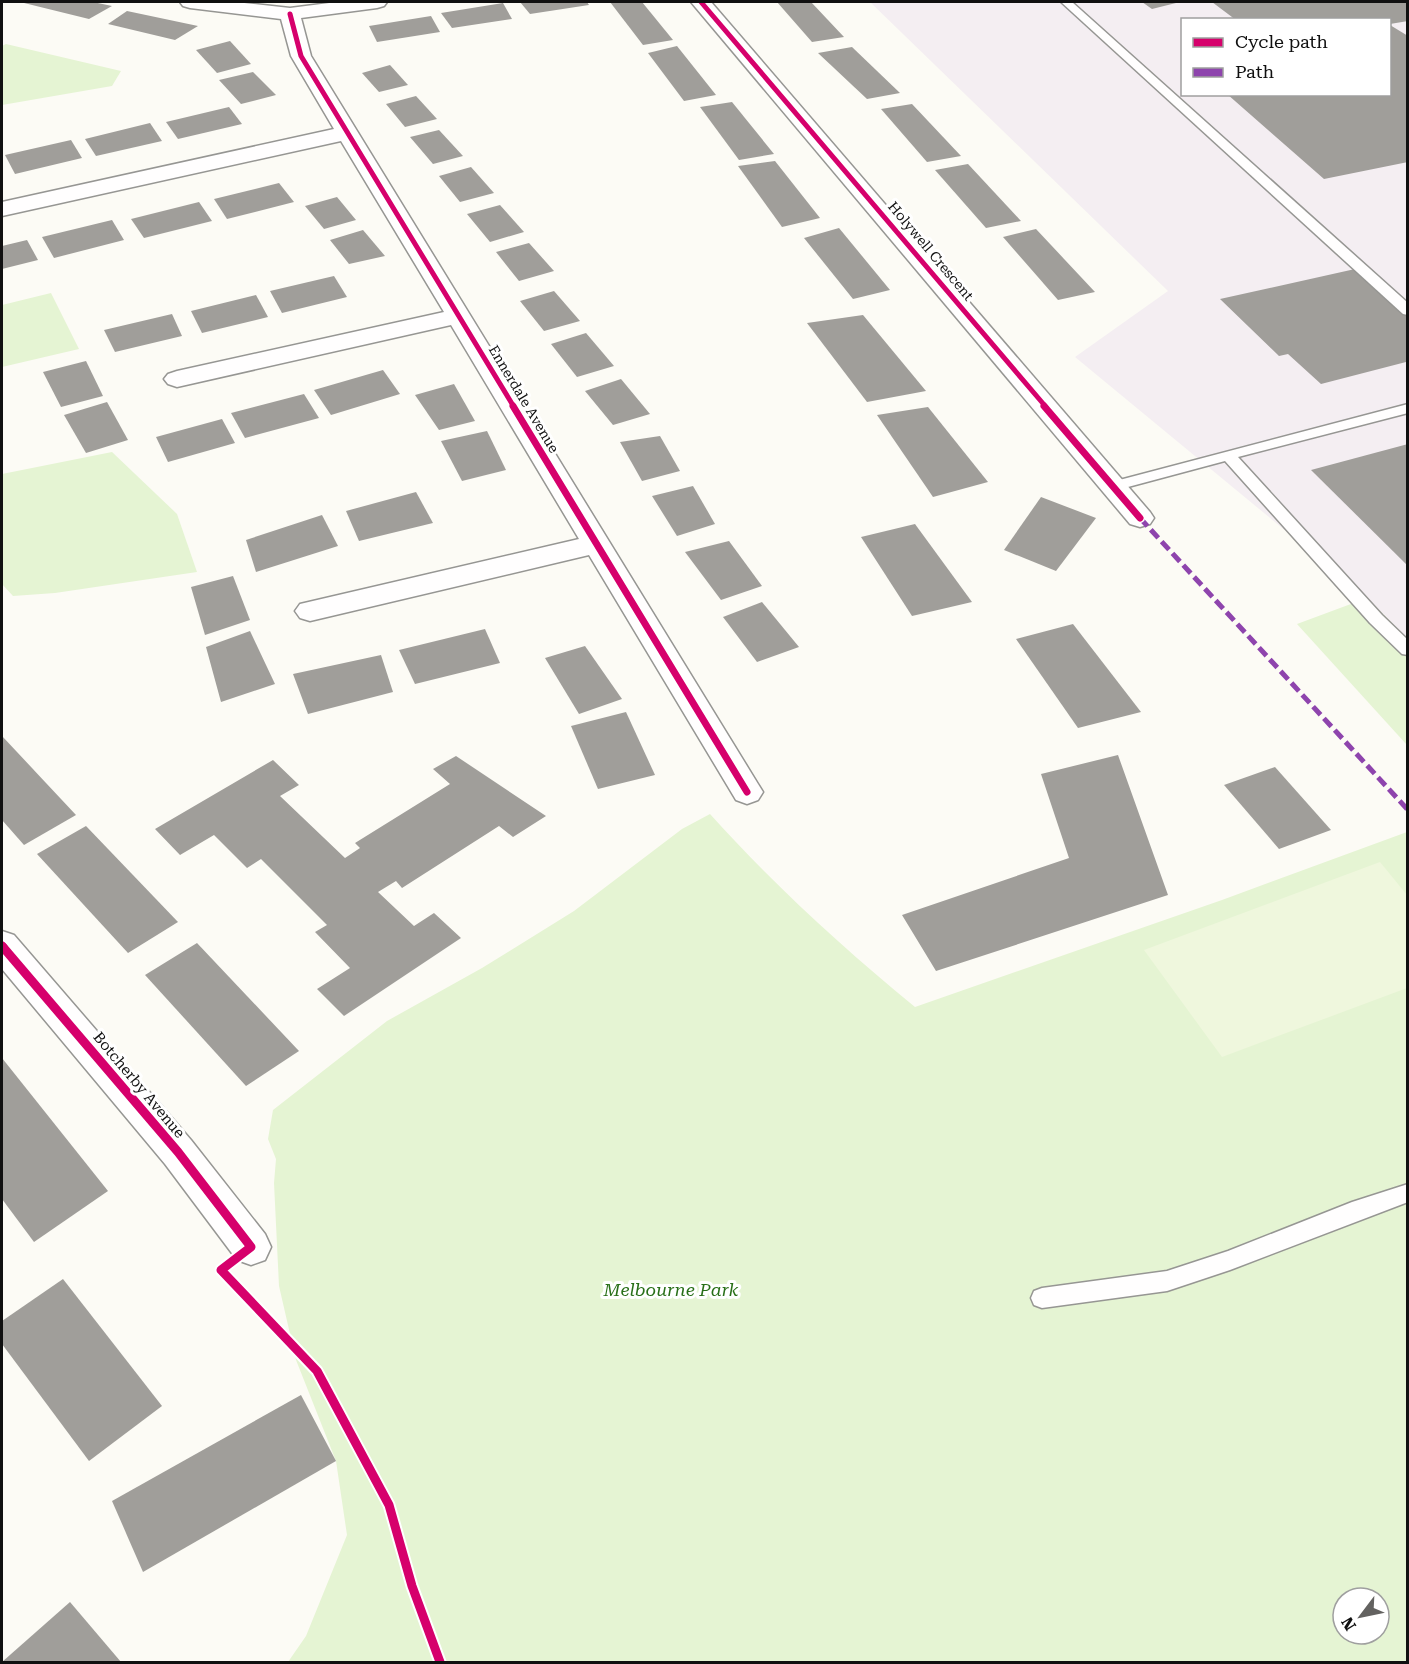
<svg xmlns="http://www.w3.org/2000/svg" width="1409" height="1664" font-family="'Roboto Serif',serif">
<rect width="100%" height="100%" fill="#fcfbf5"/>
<path fill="#f4eef2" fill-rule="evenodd" d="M 870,2 L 1407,2 L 1407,638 L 1367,598 L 1075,357 L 1168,291 ZM 1182,20 L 1390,20 L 1390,94 L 1182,94 Z"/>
<g fill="#e5f4d3" fill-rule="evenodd">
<path d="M 6,44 L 121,71 L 112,86 L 2,105 L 2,46 Z"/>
<path d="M 51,293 L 79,349 L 2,367 L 2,305 Z"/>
<path d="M 112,452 L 177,514 L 197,572 L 55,593 L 13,596 L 2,584 L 2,474 Z"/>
<path d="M 1367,598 L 1407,638 L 1407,745 L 1297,624 Z"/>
<path d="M 710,814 C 773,884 842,947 915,1007 L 1222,900 L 1407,832 L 1407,1662 L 288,1662 L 306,1636 L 347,1535 L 336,1461 L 296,1360 L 279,1286 L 274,1183 L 276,1159 L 268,1139 L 273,1110 L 387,1021 L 482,968 L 574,911 L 682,829 ZM 1343,1598 L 1379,1598 L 1379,1634 L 1343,1634 Z"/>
</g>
<path fill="#eff7dd" d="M 1380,862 L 1407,895 L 1407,988 L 1222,1057 L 1144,950 Z"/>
<g fill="#a09e9a">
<path d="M 26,2 L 93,2 L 112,6 L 89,19 L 24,3 Z"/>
<path d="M 520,2 L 587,2 L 589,5 L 530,14 Z"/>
<path d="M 610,2 L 642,2 L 673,40 L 643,45 Z"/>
<path d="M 777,2 L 811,2 L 844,37 L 812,42 Z"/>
<path d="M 1142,2 L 1180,2 L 1152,9 Z"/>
<path d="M 1212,2 L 1408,2 L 1408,21 L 1390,24 L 1390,20 L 1236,20 Z"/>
<path d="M 503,3 L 512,19 L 452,28 L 441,13 Z"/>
<path d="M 127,11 L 198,26 L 175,40 L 108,24 Z"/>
<path d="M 431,16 L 440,32 L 377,42 L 369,26 Z"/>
<path d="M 1390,25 L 1408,36 L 1408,162 L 1324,179 L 1227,94 L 1390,94 Z"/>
<path d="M 230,41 L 251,64 L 217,73 L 196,50 Z"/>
<path d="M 677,46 L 716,95 L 684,101 L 648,53 Z"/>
<path d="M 852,47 L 900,93 L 867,99 L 818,53 Z"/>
<path d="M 390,65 L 408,85 L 379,92 L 362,73 Z"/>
<path d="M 253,72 L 276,95 L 241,104 L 219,80 Z"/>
<path d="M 416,96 L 437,119 L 405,127 L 386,104 Z"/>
<path d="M 732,102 L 774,154 L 739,160 L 700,107 Z"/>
<path d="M 912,104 L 961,156 L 927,162 L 881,109 Z"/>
<path d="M 229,107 L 242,124 L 178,139 L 166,122 Z"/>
<path d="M 150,123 L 162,141 L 96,156 L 85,139 Z"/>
<path d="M 439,130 L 463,156 L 433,164 L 410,137 Z"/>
<path d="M 71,140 L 82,158 L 15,174 L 5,155 Z"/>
<path d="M 775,161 L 820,218 L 782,227 L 738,166 Z"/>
<path d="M 968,164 L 1021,221 L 986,228 L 935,170 Z"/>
<path d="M 471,167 L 494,193 L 460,202 L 439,176 Z"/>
<path d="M 279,183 L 294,202 L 227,219 L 214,199 Z"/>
<path d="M 337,197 L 356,220 L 324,229 L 305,206 Z"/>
<path d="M 199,202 L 212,221 L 144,238 L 131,219 Z"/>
<path d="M 500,205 L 524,232 L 490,242 L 467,214 Z"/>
<path d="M 112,220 L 124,240 L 54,258 L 42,237 Z"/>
<path d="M 839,228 L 890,290 L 853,299 L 804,238 Z"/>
<path d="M 1036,229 L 1095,292 L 1058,300 L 1003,237 Z"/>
<path d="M 363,230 L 385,256 L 349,264 L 330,240 Z"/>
<path d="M 27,240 L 38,260 L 2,269 L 2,246 Z"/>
<path d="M 529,243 L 554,271 L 519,281 L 496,252 Z"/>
<path d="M 1364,267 L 1408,305 L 1408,363 L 1406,362 L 1321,384 L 1288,354 L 1279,356 L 1220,299 Z"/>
<path d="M 334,276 L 347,297 L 282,313 L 270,291 Z"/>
<path d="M 554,291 L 580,321 L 544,331 L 520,301 Z"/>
<path d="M 256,295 L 268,317 L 202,333 L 191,311 Z"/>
<path d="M 172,314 L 182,336 L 115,352 L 104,330 Z"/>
<path d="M 863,315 L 926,391 L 867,402 L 807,323 Z"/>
<path d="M 586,333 L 614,366 L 577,377 L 551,344 Z"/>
<path d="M 86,361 L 103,396 L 61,407 L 43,372 Z"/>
<path d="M 383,370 L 400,394 L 331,415 L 314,390 Z"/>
<path d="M 621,379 L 650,414 L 613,425 L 585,391 Z"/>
<path d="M 454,384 L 475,421 L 439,430 L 415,395 Z"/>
<path d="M 304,394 L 319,418 L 245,438 L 231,413 Z"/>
<path d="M 107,402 L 128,440 L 86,453 L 64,415 Z"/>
<path d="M 928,407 L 988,482 L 933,497 L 877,415 Z"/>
<path d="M 222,419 L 235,443 L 168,462 L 156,437 Z"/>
<path d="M 487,431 L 506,470 L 462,481 L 441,441 Z"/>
<path d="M 660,436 L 680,471 L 642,481 L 620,442 Z"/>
<path d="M 1408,444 L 1408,566 L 1311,470 Z"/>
<path d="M 693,486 L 715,524 L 677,536 L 652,496 Z"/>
<path d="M 416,492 L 433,523 L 359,541 L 346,511 Z"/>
<path d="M 1041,497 L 1096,518 L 1056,571 L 1004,550 Z"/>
<path d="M 322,515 L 338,546 L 256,572 L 246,540 Z"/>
<path d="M 915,524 L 972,602 L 912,616 L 861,537 Z"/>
<path d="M 729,541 L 762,586 L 721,600 L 685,552 Z"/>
<path d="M 233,576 L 250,620 L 205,635 L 191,587 Z"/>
<path d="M 762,602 L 799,647 L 757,662 L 723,617 Z"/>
<path d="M 1073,624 L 1141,712 L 1078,728 L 1016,639 Z"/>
<path d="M 485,629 L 500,663 L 415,684 L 399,650 Z"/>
<path d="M 250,631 L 275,684 L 221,702 L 206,647 Z"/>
<path d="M 585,646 L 622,699 L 579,714 L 545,658 Z"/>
<path d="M 381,655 L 393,692 L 308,714 L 293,674 Z"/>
<path d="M 626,712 L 655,775 L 598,789 L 571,726 Z"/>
<path d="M 2,736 L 76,815 L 24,845 L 2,820 Z"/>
<path d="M 1118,755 L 1168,895 L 936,971 L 902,915 L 1069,858 L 1041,774 Z"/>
<path d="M 456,756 L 546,816 L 513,837 L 499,826 L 402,888 L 396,881 L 378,892 L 414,926 L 434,913 L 461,938 L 344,1016 L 317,989 L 350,968 L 315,932 L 327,925 L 261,859 L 247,868 L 214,835 L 180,855 L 155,829 L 273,760 L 299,785 L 280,796 L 345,858 L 360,848 L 355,843 L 450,784 L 433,769 Z"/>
<path d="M 1275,767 L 1331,830 L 1279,849 L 1224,785 Z"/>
<path d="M 86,826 L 178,922 L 128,953 L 37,854 Z"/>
<path d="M 197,943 L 299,1051 L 246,1086 L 145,975 Z"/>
<path d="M 2,1058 L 108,1191 L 34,1242 L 2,1199 Z"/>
<path d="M 63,1279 L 162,1406 L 89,1461 L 2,1344 L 2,1321 Z"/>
<path d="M 301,1395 L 336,1461 L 143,1572 L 112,1501 Z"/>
<path d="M 70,1602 L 121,1662 L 2,1662 Z"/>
</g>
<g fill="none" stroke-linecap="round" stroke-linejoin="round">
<defs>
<g id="lane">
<path d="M 1061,2 L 1072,2 L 1408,303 L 1408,315 L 1403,314 Z"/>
<path d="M 1408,404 L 1408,413 L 1238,457 L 1382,615 L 1408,640 L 1408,655 L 1402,654 L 1370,623 L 1225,461 L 1113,491 L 1106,486 L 1108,483 Z"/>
<path d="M 1408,1184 L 1408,1202 L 1230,1270 L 1167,1291 L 1042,1308 L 1034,1305 L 1031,1298 L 1034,1291 L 1042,1288 L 1167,1271 L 1228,1251 L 1352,1202 Z"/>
</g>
<g id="street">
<path d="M 180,2 L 235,2 L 290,8 L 337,2 L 387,2 L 384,6 L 377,8 L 301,18 L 311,56 L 758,784 L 763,792 L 758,800 L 747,804 L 736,800 L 589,555 L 310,621 L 300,618 L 295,611 L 300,604 L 579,539 L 451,325 L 177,387 L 168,384 L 164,379 L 168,374 L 177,371 L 444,312 L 341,141 L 2,216 L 2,202 L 334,129 L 291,56 L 281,19 L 190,8 L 183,6 Z"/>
<path d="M 691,2 L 711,2 L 1150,512 L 1154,518 L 1150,524 L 1140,527 L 1130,524 Z"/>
<path d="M 2,931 L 14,935 L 191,1140 L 265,1234 L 271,1247 L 265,1260 L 251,1265 L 237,1260 L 165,1164 L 2,969 Z"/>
</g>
</defs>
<use href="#lane" stroke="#969693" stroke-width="3"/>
<use href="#street" stroke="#969693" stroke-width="3"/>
<use href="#lane" fill="#fffefe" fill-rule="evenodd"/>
<use href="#street" fill="#fffefe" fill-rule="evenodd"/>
<path stroke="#8e44ad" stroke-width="5" stroke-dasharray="11 5" stroke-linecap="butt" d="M 1140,518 L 1408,810"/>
<defs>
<g id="cycleway-far2">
<path d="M 701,2 L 1046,407"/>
<path d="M 290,14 L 301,56 L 514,407"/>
</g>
<g id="cycleway-far1">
<path d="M 513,406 L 747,792"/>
<path d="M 1044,406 L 1140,518"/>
<path d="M 2,945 L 4,947"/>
</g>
<path id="cycleway" d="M 2,946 L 178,1152 L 251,1247 L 221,1270 L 317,1371 L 389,1505 L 412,1586 L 440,1662"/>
</defs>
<use href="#cycleway-far2" stroke="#fff" stroke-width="8"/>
<use href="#cycleway-far1" stroke="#fff" stroke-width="10"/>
<use href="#cycleway" stroke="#fff" stroke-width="13"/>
<use href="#cycleway-far2" stroke="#d6006c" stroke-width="5"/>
<use href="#cycleway-far1" stroke="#d6006c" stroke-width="7"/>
<use href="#cycleway" stroke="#d6006c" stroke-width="9"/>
</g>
<g text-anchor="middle" stroke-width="6" stroke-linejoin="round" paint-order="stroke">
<g font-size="14" fill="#101010" stroke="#fff">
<text transform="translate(931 251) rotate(50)" y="5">Holywell Crescent</text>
<text transform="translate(524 399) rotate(59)" y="5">Ennerdale Avenue</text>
</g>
<g font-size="15" fill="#101010" stroke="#fff">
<text transform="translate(139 1085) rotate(50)" y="5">Botcherby Avenue</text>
</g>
<g font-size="18" font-style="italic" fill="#286f18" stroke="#fff">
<text x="671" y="1296">Melbourne Park</text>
</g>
</g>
<rect width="1409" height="1664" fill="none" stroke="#101010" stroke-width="6"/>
<rect x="1181" y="18" width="210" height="78" fill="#ffffff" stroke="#9f9f9f" stroke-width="1.5"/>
<rect x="1193" y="38" width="30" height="9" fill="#d6006c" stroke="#9f9f9f" stroke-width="1.5"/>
<text x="1235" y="48" font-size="18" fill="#101010">Cycle path</text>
<rect x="1193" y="68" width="30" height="9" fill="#8e44ad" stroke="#9f9f9f" stroke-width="1.5"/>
<text x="1235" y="78" font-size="18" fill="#101010">Path</text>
<g transform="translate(1361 1616) rotate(238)"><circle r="28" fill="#ffffff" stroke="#9f9f9f" stroke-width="1.5"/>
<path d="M0-4.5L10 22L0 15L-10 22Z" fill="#636260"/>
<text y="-9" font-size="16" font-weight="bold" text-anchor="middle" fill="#101010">N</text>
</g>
</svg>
